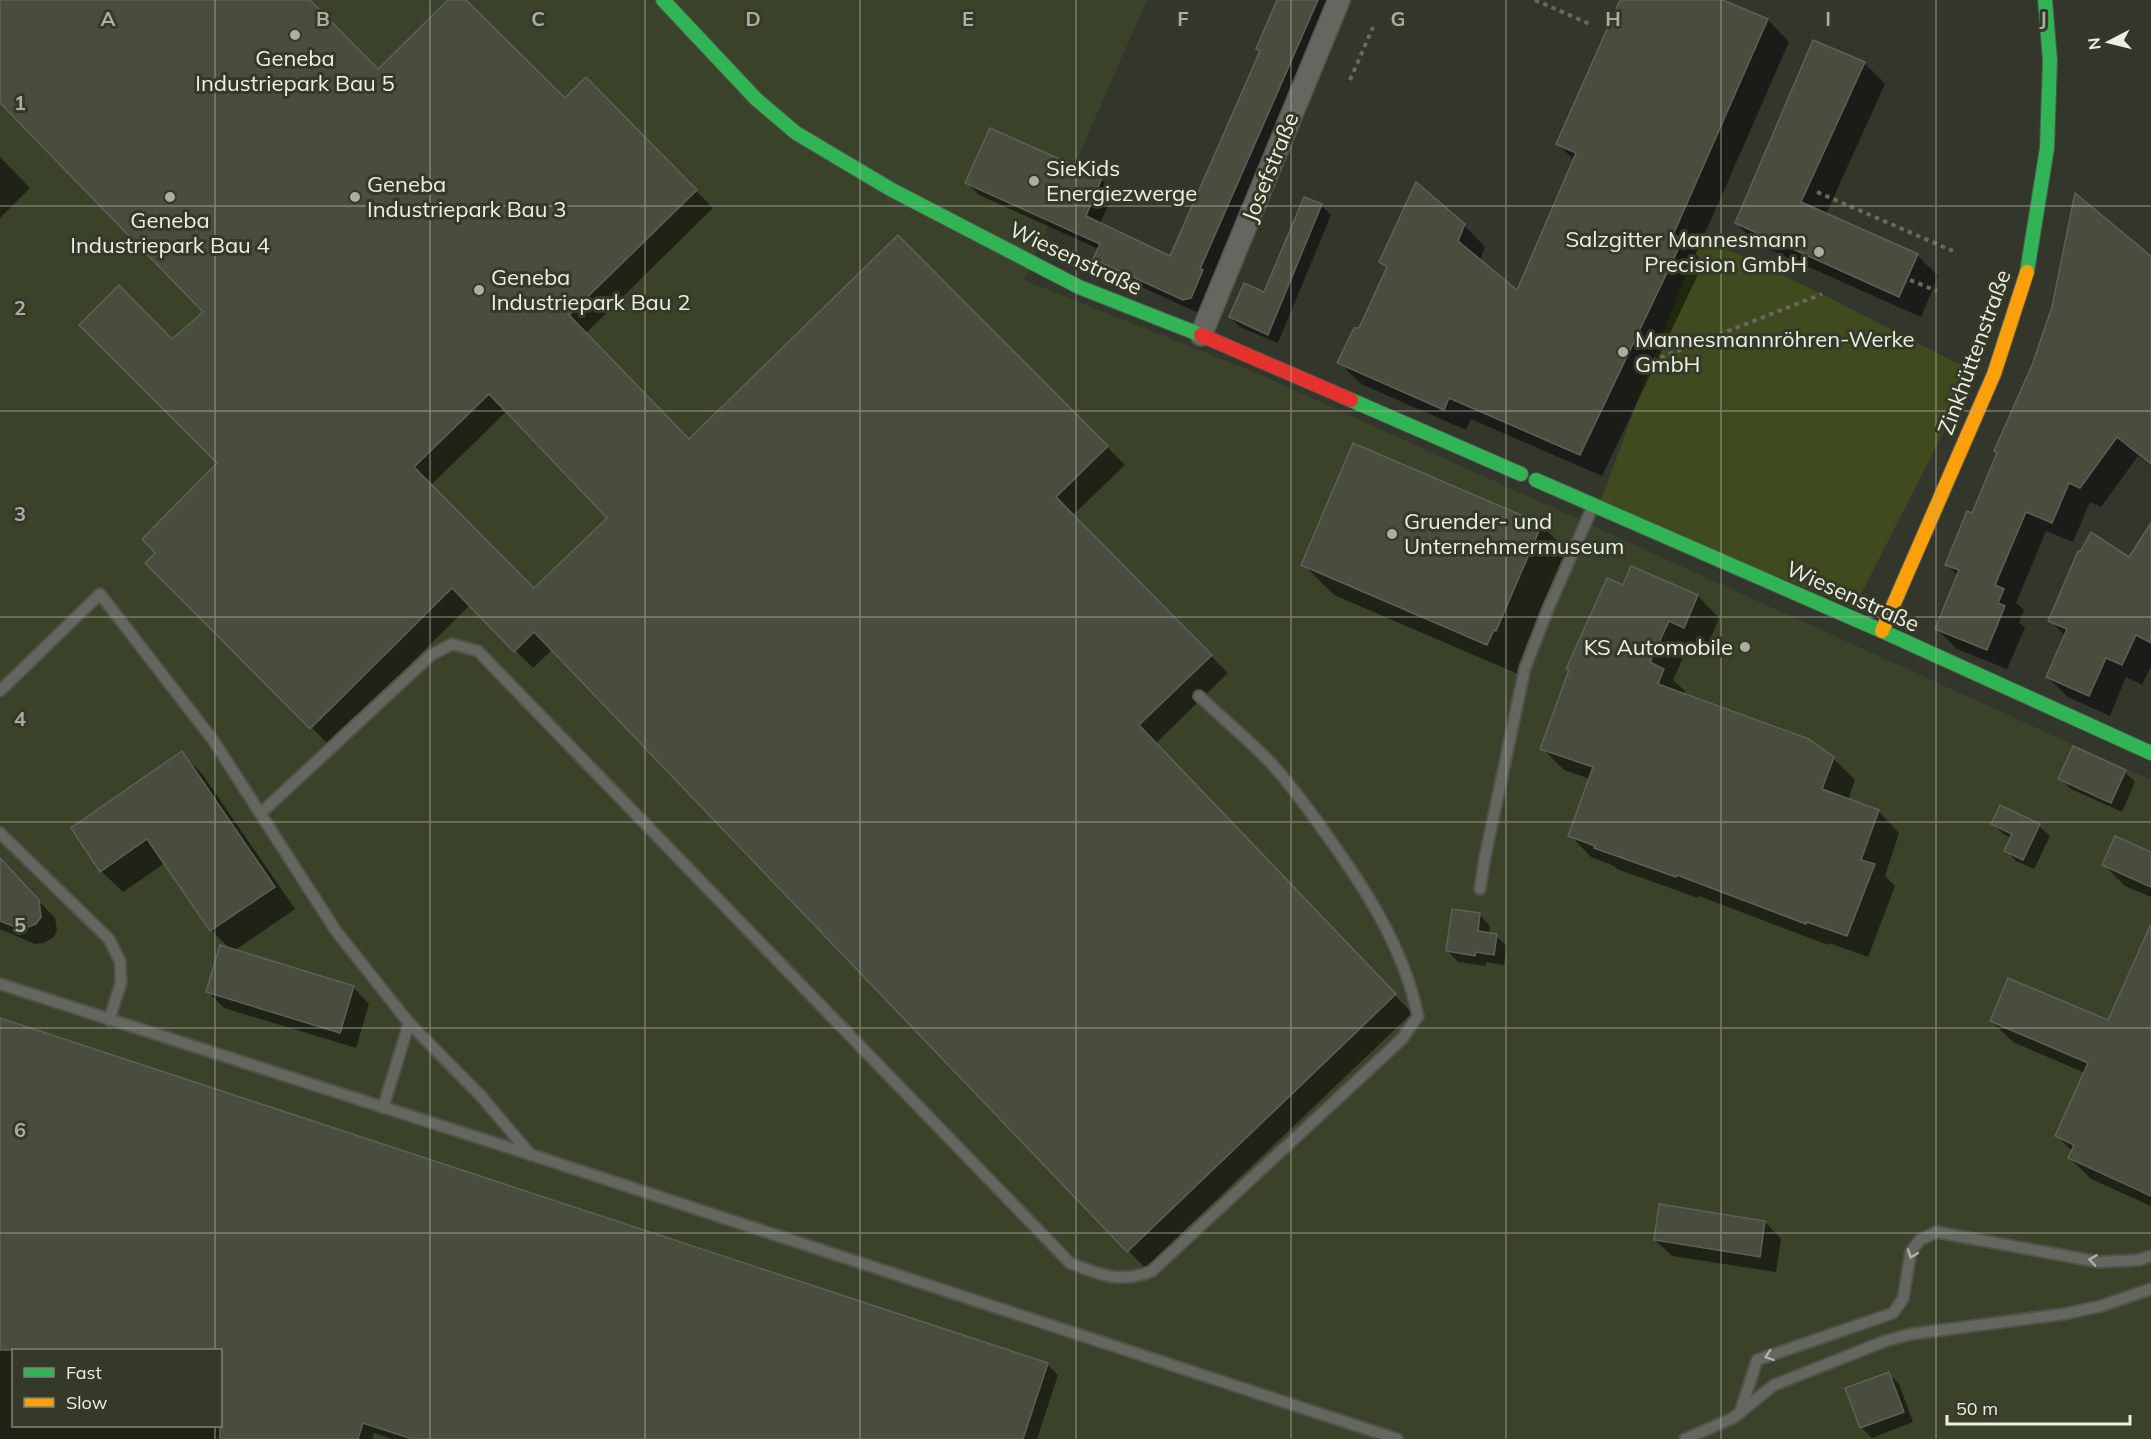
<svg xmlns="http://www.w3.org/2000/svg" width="2151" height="1439" font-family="Mulish,sans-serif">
<rect width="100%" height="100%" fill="#33362b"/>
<path fill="#3b422a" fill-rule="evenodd" d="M 0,0 L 1147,0 L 1024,280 L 1259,374 L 2151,780 L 2151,1439 L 0,1439 ZM 14,1350 L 220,1350 L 220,1426 L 14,1426 Z"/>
<path fill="#3f4b1e" d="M 1701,237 L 1822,294 L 1974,372 L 1854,608 L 1600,503 L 1652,361 Z"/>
<g fill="#0007" fill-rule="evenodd">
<path d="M 0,0 L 308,0 L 378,71 L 450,0 L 464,0 L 565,100 L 586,79 L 713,208 L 586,333 L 689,441 L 898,237 L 1125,465 L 1072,516 L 1228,673 L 1155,744 L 1412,1013 L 1145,1268 L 553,649 L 533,668 L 470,605 L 329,745 L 147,563 L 157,553 L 219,463 L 172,341 L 205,312 L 0,101 ZM 507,411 L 609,518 L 534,590 L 431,485 Z"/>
<path d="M 1279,0 L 1335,0 L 1212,281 L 1214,284 L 1203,310 L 1196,312 L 1107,271 L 1095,258 L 1099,249 L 979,195 L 967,183 L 990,130 L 1102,180 L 1114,192 L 1100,224 L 1170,258 L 1261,52 L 1257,49 Z"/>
<path d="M 1622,0 L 1719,0 L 1768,20 L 1789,42 L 1696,254 L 1704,262 L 1602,476 L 1471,419 L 1466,430 L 1361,384 L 1339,362 L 1360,330 L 1387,269 L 1380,262 L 1464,225 L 1485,247 L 1480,261 L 1517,292 L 1575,161 L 1558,144 Z"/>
<path d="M 1864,63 L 1885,84 L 1826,214 L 1917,255 L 1938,276 L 1921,317 L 1757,244 L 1736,223 Z"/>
<path d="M 0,157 L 30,188 L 0,218 Z"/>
<path d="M 1304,199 L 1322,206 L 1331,215 L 1278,343 L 1240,327 L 1230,317 L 1265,294 Z"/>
<path d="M 2151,258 L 2151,466 L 2138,456 L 2101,507 L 2090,502 L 2073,542 L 2046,531 L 2016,603 L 2024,610 L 2019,622 L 2025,628 L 2007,669 L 1957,649 L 1937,629 L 1958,576 L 1947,565 L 1973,515 Z"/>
<path d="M 1541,525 L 1572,556 L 1518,674 L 1334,595 L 1303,564 Z"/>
<path d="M 2151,536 L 2151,666 L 2142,685 L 2126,677 L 2110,716 L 2068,697 L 2047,677 L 2065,636 L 2050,620 L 2130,559 Z"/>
<path d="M 1632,568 L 1698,596 L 1719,618 L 1706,649 L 1690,642 L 1673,680 L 1685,691 L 1684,695 L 1833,758 L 1855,780 L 1848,800 L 1878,811 L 1899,833 L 1885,876 L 1895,886 L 1868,957 L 1829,943 L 1828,945 L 1699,896 L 1698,898 L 1617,869 L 1614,866 L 1591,857 L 1570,835 L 1590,779 L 1564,770 L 1542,748 Z"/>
<path d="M 182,753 L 203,775 L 295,909 L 234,951 L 353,987 L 369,1004 L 356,1048 L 224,1008 L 208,992 L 231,950 L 211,930 L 165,863 L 123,892 L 101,871 Z"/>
<path d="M 2125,772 L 2135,782 L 2122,812 L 2071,789 L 2060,778 Z"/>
<path d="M 1993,823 L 2039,826 L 2050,836 L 2034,869 L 2016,861 L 2006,850 L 2011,838 L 2003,834 Z"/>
<path d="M 2151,850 L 2151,897 L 2125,886 L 2104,865 L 2149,853 Z"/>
<path d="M 0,861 L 55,918 L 57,930 L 54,937 L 44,943 L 35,944 L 0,929 Z"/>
<path d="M 1480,915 L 1490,926 L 1489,935 L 1496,936 L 1507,946 L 1504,965 L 1486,962 L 1486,966 L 1458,962 L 1448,951 Z"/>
<path d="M 2151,927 L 2151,1206 L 2091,1179 L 2070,1158 L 2073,1152 L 2057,1136 L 2085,1073 L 2013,1042 L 1991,1021 L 2108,1022 Z"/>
<path d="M 0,1020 L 1048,1365 L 1058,1375 L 1037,1439 L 392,1439 L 374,1433 L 372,1439 L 0,1439 ZM 14,1350 L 220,1350 L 220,1426 L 14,1426 Z"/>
<path d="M 1765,1222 L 1781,1239 L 1776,1272 L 1672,1256 L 1655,1240 Z"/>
<path d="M 1889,1374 L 1899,1384 L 1913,1422 L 1872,1438 L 1861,1427 Z"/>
</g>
<g fill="#494d3d" stroke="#5d6057" stroke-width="1.5" fill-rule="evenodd">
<path d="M 0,0 L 310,0 L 378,69 L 448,0 L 466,0 L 565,98 L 586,77 L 697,190 L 569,315 L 689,439 L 898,235 L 1108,446 L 1056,497 L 1212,655 L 1139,725 L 1396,994 L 1127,1252 L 534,632 L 514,652 L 452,588 L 310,729 L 145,563 L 155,553 L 142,539 L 217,463 L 79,325 L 119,285 L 172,339 L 203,312 L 0,103 ZM 489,394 L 607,518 L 534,588 L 414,467 Z"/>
<path d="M 1277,0 L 1318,0 L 1200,269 L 1203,270 L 1191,298 L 1183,300 L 1093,259 L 1100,244 L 965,183 L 990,128 L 1102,178 L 1086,216 L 1170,256 L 1260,51 L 1256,49 Z"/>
<path d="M 1620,0 L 1723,0 L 1768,19 L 1673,235 L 1683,239 L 1580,455 L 1449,398 L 1444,410 L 1337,363 L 1354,328 L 1359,328 L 1387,267 L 1379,262 L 1416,182 L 1465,224 L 1458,241 L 1517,290 L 1576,153 L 1556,144 Z"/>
<path d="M 1813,40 L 1865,62 L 1801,202 L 1918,254 L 1899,297 L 1735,223 Z"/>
<path d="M 2075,193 L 2151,256 L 2151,464 L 2117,437 L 2080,488 L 2069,483 L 2052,523 L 2026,512 L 1995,585 L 2004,589 L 1998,603 L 2005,606 L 1987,650 L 1935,629 L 1959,570 L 1945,565 L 1967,511 L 1972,513 L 1997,453 L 1994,451 L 2032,365 L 2052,307 Z"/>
<path d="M 1304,197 L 1322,204 L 1268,335 L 1229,317 L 1244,283 L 1264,292 Z"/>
<path d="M 1353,443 L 1542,524 L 1496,631 L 1494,630 L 1487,645 L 1301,565 Z"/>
<path d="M 2151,523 L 2151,643 L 2136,635 L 2122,665 L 2106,658 L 2089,696 L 2046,677 L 2067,629 L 2048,621 L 2078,551 L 2080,552 L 2091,532 L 2129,557 Z"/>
<path d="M 1631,566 L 1698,595 L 1684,628 L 1669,621 L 1650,662 L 1664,669 L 1658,684 L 1809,739 L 1834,757 L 1822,789 L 1879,810 L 1861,860 L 1875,864 L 1847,936 L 1807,922 L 1806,924 L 1677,875 L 1676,877 L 1594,848 L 1595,846 L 1568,836 L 1593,767 L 1540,749 L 1569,670 L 1566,669 L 1607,578 L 1623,585 Z"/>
<path d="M 2073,746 L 2126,770 L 2111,803 L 2058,779 Z"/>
<path d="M 182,751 L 275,887 L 210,931 L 147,839 L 100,872 L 71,828 Z"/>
<path d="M 2000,805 L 2040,824 L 2023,860 L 2004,851 L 2012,834 L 1991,824 Z"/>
<path d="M 2115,836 L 2151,852 L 2151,887 L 2102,865 Z"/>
<path d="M 0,858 L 39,900 L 41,917 L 36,924 L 28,927 L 17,928 L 0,921 Z"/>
<path d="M 1452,909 L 1480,913 L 1478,931 L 1497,934 L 1494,955 L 1476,952 L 1475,956 L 1446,951 Z"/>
<path d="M 2151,924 L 2151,1196 L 2068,1158 L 2074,1145 L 2055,1136 L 2088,1063 L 1990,1021 L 2008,978 L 2108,1020 Z"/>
<path d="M 220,945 L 354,986 L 340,1033 L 206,992 Z"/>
<path d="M 0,1018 L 1048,1363 L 1023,1439 L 412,1439 L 363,1423 L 358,1439 L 220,1439 L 220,1350 L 0,1350 Z"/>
<path d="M 1659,1204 L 1765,1221 L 1760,1257 L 1654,1240 Z"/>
<path d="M 1889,1372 L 1904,1412 L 1860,1428 L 1845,1388 Z"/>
</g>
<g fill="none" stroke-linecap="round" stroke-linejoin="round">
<defs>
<g id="lane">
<path d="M 0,691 L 100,594 L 213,740 L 336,931 L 409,1023 L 480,1095 L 531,1155"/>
<path d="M 261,813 L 431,655 L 452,644 L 478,651 L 1070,1263 C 1100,1275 1121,1284 1152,1271 L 1402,1039 L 1418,1016 C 1404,948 1364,886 1323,830 C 1305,804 1286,778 1263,755 C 1243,735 1220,716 1199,696"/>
<path d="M 0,833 L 109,939 L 120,961 L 121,983 L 109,1020"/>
<path d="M 1480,889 L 1485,857 L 1525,668 L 1548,609 L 1593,506"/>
<path d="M 0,984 L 532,1155 L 1397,1439"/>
<path d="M 383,1108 L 409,1023"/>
<path d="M 1740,1413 L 1757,1360 L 1893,1313 L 1903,1299 L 1911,1251 L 1920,1240 L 1936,1232 L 2099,1262 L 2139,1260 L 2151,1256"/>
<path d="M 1685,1439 L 1733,1418 L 1774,1385 L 1885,1341 L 1911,1334 L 2064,1314 L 2101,1306 L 2151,1289"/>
</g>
<path id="street" d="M 1201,335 L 1339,0"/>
<g id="fast">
<path d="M 663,0 L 756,99 L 796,133 L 892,190 L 1079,287 L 1201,335"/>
<path d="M 2027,272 L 2047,148 L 2050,60 L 2045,0"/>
<path d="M 1351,400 L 1521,474"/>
<path d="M 1536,480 L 1882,631 L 2151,753"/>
</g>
<path id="slow" d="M 1882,631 L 1994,374 L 2027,272"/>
<path id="jam" d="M 1201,335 L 1351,400"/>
</defs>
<use href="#lane" stroke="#51534a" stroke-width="14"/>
<use href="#street" stroke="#51534a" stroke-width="24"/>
<use href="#fast" stroke="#51534a" stroke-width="16"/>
<use href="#slow" stroke="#51534a" stroke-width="16"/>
<use href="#jam" stroke="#51534a" stroke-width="16"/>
<g stroke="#676961" stroke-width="4" stroke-dasharray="4.5 4.5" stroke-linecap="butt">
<path d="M 1535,0 L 1592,25"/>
<path d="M 1350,80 L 1373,27"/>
<path d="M 1817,192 L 1953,251"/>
<path d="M 1910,280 L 1937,291"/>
<path d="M 1652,361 L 1822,294"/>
</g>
<use href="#lane" stroke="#64665f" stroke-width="10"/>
<use href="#street" stroke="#64665f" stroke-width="21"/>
<use href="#fast" stroke="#30b455" stroke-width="14"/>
<use href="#slow" stroke="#ff9f0a" stroke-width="14"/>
<use href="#jam" stroke="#e5322d" stroke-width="14"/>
</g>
<defs><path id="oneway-chevron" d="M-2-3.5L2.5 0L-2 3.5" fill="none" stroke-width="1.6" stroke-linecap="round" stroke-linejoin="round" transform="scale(1.5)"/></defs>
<g stroke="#afb2a8">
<use href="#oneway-chevron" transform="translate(1912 1254) rotate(110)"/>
<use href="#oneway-chevron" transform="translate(2093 1260) rotate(-172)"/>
<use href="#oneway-chevron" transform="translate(1769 1356) rotate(161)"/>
</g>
<path fill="none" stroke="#abafa3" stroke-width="1.5" stroke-opacity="0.55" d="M 215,0 L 215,1350M 430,0 L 430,1439M 645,0 L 645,1439M 860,0 L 860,1439M 1076,0 L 1076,1439M 1291,0 L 1291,1439M 1506,0 L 1506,1439M 1721,0 L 1721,1439M 1936,0 L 1936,1439M 0,206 L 2151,206M 0,411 L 2151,411M 0,617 L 2151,617M 0,822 L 2151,822M 0,1028 L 2151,1028M 0,1233 L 2151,1233M 215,1426 L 215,1439"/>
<g fill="#abafa3" stroke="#343a27" stroke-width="2">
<circle cx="295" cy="35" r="6"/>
<circle cx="1034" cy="181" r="6"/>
<circle cx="170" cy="197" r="6"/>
<circle cx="355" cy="197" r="6"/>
<circle cx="1819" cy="252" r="6"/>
<circle cx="479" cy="290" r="6"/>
<circle cx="1623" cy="352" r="6"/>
<circle cx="1392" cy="534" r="6"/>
<circle cx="1745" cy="647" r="6"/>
</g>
<g text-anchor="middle" stroke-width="6" stroke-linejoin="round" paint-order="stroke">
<g font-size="22" fill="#ecf0e4" stroke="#343a27" text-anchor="start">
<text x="295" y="66" text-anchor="middle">Geneba<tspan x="295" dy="25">Industriepark Bau 5</tspan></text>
<text x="1046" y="176">SieKids<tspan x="1046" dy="25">Energiezwerge</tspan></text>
<text x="367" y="192">Geneba<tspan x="367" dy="25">Industriepark Bau 3</tspan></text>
<text x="170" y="228" text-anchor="middle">Geneba<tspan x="170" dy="25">Industriepark Bau 4</tspan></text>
<text x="1807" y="247" text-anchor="end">Salzgitter Mannesmann<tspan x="1807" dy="25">Precision GmbH</tspan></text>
<text x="491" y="285">Geneba<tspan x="491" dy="25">Industriepark Bau 2</tspan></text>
<text x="1635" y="347">Mannesmannröhren-Werke<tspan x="1635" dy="25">GmbH</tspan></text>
<text x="1404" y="529">Gruender- und<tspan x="1404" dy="25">Unternehmermuseum</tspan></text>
<text x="1733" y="655" text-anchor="end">KS Automobile</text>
</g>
<g font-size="22" fill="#ecf0e4" stroke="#343a27">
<text transform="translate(1270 167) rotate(-68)" y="8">Josefstraße</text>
<text transform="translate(1076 258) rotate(25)" y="8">Wiesenstraße</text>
<text transform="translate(1974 352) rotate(-70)" y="8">Zinkhüttenstraße</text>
<text transform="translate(1853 596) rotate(24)" y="8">Wiesenstraße</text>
</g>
</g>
<g font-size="20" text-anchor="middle" font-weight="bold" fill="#abafa3" stroke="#343a27" stroke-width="6" stroke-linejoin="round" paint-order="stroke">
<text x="108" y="26">A</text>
<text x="323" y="26">B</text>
<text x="538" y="26">C</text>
<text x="753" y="26">D</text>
<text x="968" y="26">E</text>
<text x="1183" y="26">F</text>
<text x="1398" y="26">G</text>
<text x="1613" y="26">H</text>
<text x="1828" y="26">I</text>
<text x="2043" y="26">J</text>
<text x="20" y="110">1</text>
<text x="20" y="315">2</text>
<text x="20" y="521">3</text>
<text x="20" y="726">4</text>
<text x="20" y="932">5</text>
<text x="20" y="1137">6</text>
</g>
<rect x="12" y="1349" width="210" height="78" fill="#343a27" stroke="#7e8373" stroke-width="1.5"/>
<rect x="24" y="1368" width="30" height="9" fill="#30b455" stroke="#7e8373" stroke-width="1.5"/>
<text x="66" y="1379" font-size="18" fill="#ecf0e4">Fast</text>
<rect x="24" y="1398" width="30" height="9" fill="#ff9f0a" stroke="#7e8373" stroke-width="1.5"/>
<text x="66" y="1409" font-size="18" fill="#ecf0e4">Slow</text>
<g transform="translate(2109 42) rotate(263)" stroke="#343a27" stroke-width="4.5" paint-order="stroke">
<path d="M0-4.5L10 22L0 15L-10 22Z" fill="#ecf0e4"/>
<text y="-9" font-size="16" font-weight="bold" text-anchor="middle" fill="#ecf0e4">N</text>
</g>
<path d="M1947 1415v9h183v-9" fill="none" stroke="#ecf0e4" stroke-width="3"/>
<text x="1956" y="1415" font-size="18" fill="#ecf0e4" stroke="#343a27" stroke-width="4.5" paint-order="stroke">50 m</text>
</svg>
